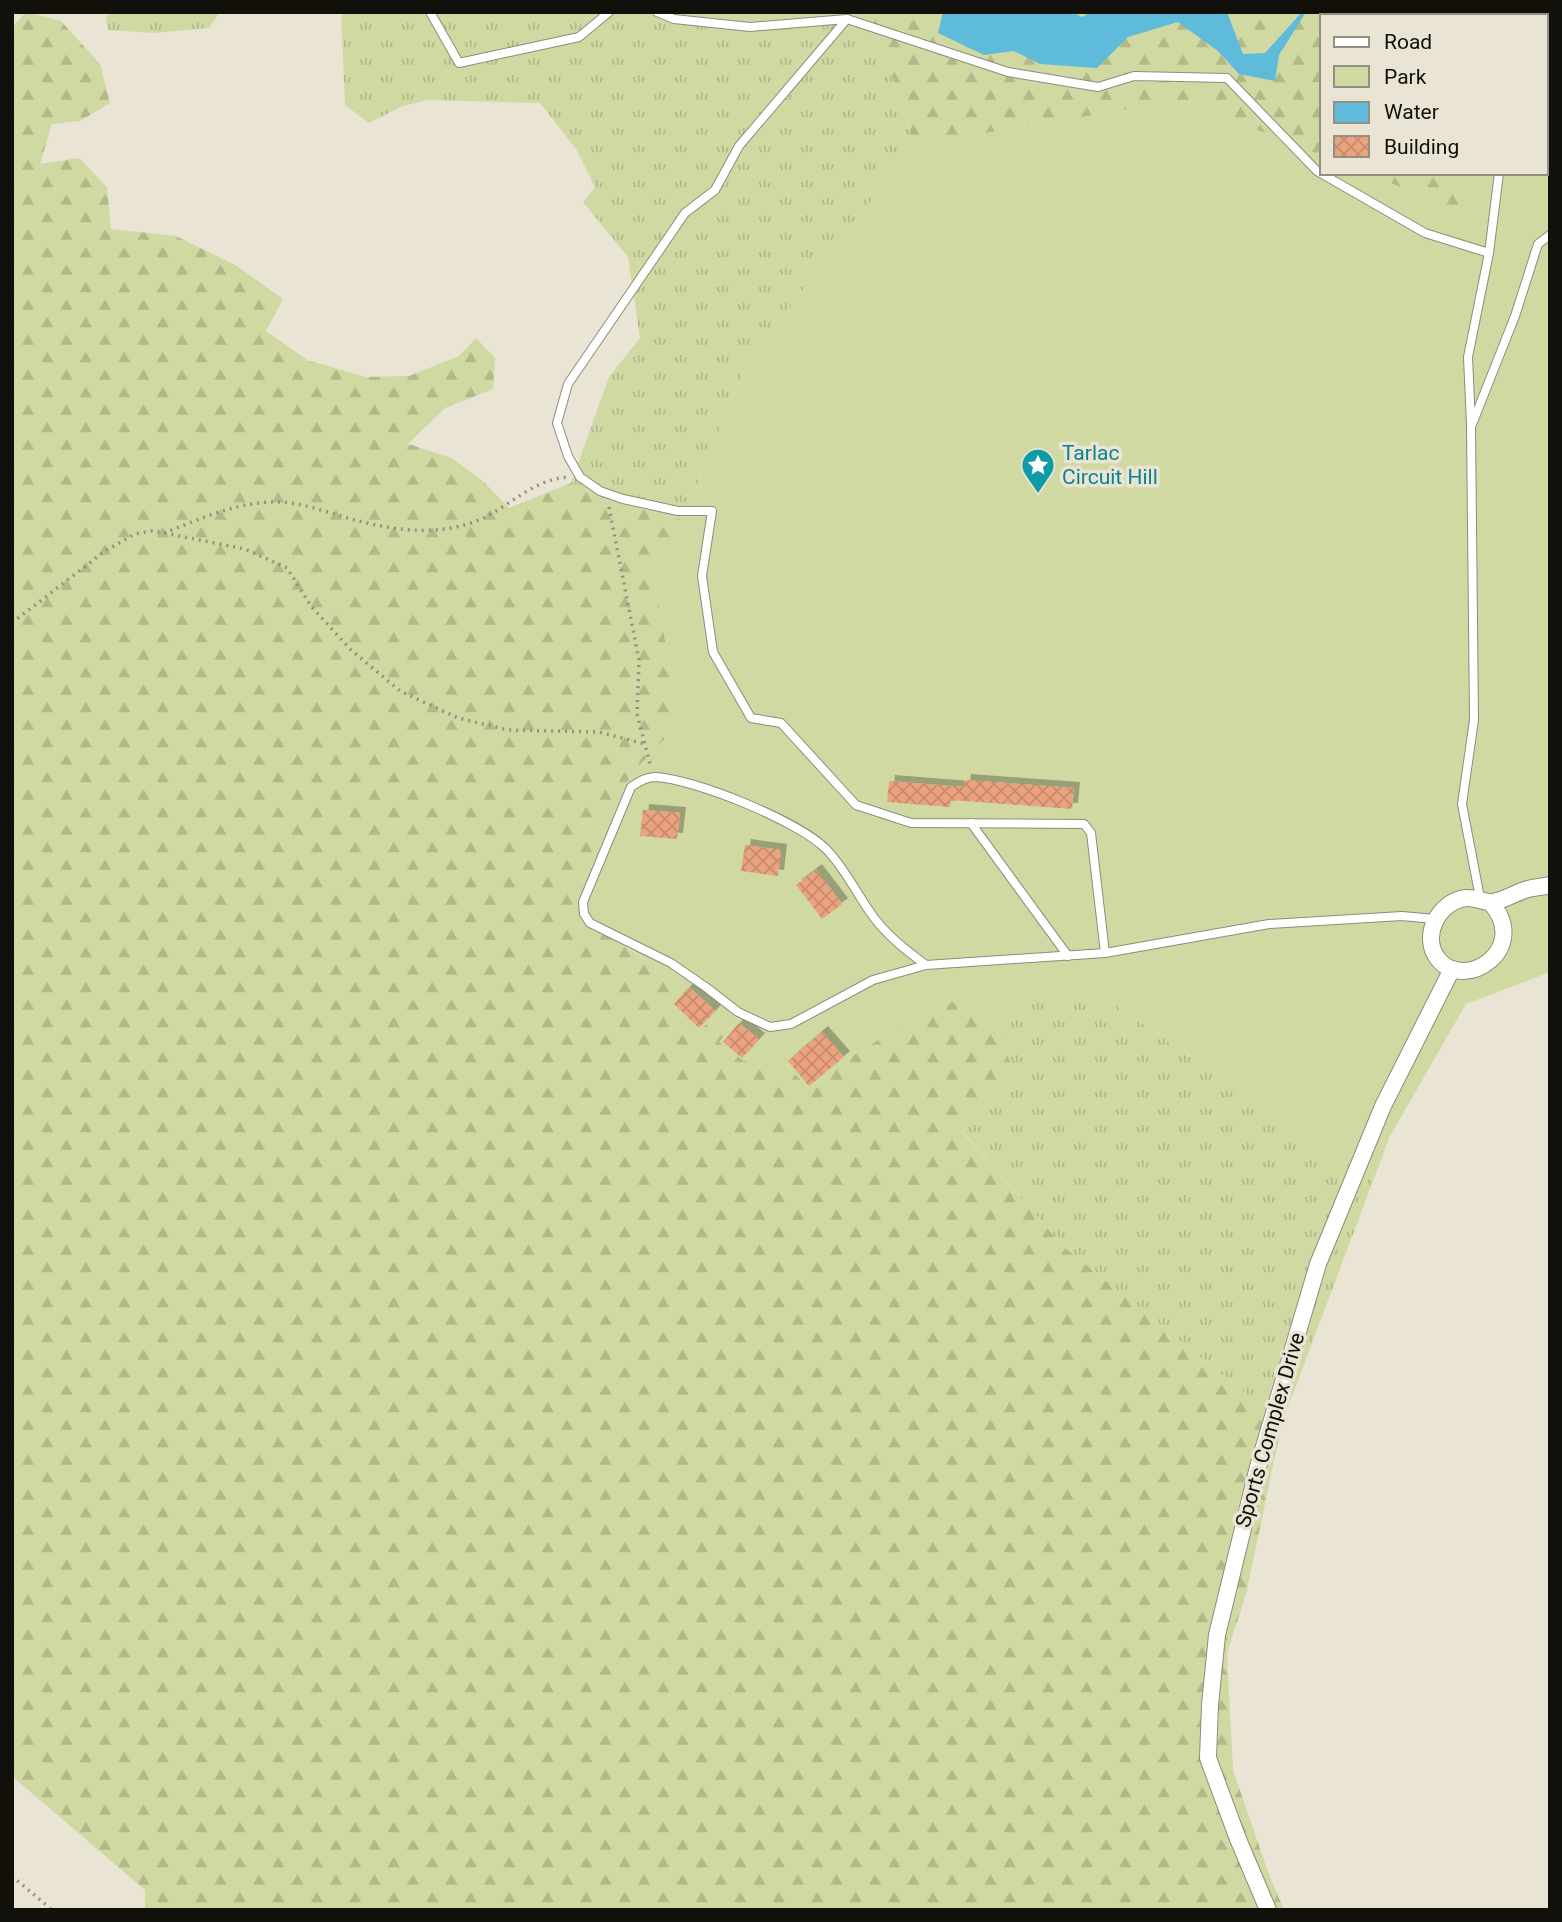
<svg xmlns="http://www.w3.org/2000/svg" width="1562" height="1922" font-family="Roboto,sans-serif">
<defs>
<pattern id="grass-tufts" width="24" height="20" patternUnits="userSpaceOnUse" patternTransform="scale(1.75)"><rect width="24" height="20" fill="#d0d9a1"/><path d="M3 7l-1-3M5 7V3M7 7l1-3M15 17l-1-3M17 17v-4M19 17l1-3" fill="none" stroke="#b2b989"/></pattern>
<pattern id="forest-firs" width="22" height="20" patternUnits="userSpaceOnUse" patternTransform="scale(1.75)"><rect width="22" height="20" fill="#d0d9a1"/><path d="M5 1l3.5 6h-7zM16 11l3.5 6h-7z" fill="#b2b989"/></pattern>
<pattern id="building-cross-hatch" width="8" height="8" patternUnits="userSpaceOnUse" patternTransform="scale(1.75)"><rect width="8" height="8" fill="#eaa37e"/><path d="M0 0l8 8M0 8l8-8" fill="none" stroke="#c88b6c"/></pattern>
<filter id="shadow"><feDropShadow dx="6" dy="-6" stdDeviation="0" flood-color="#0004"/></filter>
</defs>
<rect width="100%" height="100%" fill="#e9e4d4"/>
<g fill="url(#grass-tufts)">
<path d="M 112,12 L 220,12 L 209,28 L 154,33 L 108,30 L 106,17 Z"/>
<path d="M 341,12 L 871,12 L 914,145 L 746,365 L 683,520 L 597,497 L 571,483 L 609,377 L 640,338 L 628,257 L 583,202 L 595,187 L 576,149 L 540,103 L 427,100 L 403,106 L 369,123 L 345,105 Z"/>
<path d="M 1089,987 L 1373,1181 L 1282,1423 L 1064,1247 L 961,1130 L 1017,1077 L 989,1015 Z"/>
</g>
<g fill="url(#forest-firs)">
<path d="M 26,12 L 61,21 L 100,64 L 110,103 L 80,121 L 52,124 L 40,164 L 79,158 L 107,187 L 111,229 L 176,236 L 237,266 L 283,299 L 266,331 L 307,360 L 366,377 L 409,376 L 459,356 L 476,338 L 495,358 L 493,389 L 445,408 L 408,444 L 452,458 L 485,483 L 509,508 L 571,483 L 597,497 L 683,520 L 654,574 L 679,724 L 640,765 L 604,812 L 599,841 L 579,891 L 622,945 L 681,983 L 699,1030 L 718,1014 L 734,1023 L 720,1042 L 744,1061 L 761,1046 L 773,1063 L 784,1063 L 810,1089 L 843,1062 L 906,1022 L 961,998 L 971,1014 L 989,1015 L 1017,1077 L 961,1131 L 1064,1247 L 1282,1423 L 1246,1594 L 1227,1653 L 1233,1770 L 1268,1872 L 1284,1910 L 145,1910 L 145,1890 L 12,1776 L 12,27 Z"/>
<path d="M 871,12 L 1550,12 L 1550,76 L 1546,76 L 1546,16 L 1322,16 L 1322,156 L 1184,100 L 914,145 Z"/>
<path d="M 1366,173 L 1469,173 L 1458,211 Z"/>
</g>
<path fill="#d0d9a1" d="M 1546,76 L 1550,76 L 1550,972 L 1466,1004 L 1390,1136 L 1373,1181 L 1089,987 L 989,1015 L 971,1014 L 961,998 L 906,1022 L 843,1062 L 810,1089 L 784,1063 L 773,1063 L 761,1046 L 744,1061 L 719,1042 L 734,1024 L 718,1014 L 699,1031 L 669,1003 L 681,983 L 628,948 L 577,922 L 579,891 L 599,841 L 604,812 L 640,765 L 679,724 L 654,574 L 683,520 L 746,365 L 914,145 L 1184,100 L 1322,156 L 1322,173 L 1366,173 L 1457,210 L 1469,173 L 1546,173 Z"/>
<path fill="#5fbbda" d="M 943,12 L 1072,12 L 1082,17 L 1091,12 L 1227,12 L 1243,54 L 1265,53 L 1302,12 L 1306,12 L 1279,55 L 1275,81 L 1239,74 L 1218,51 L 1178,22 L 1128,37 L 1097,68 L 1040,64 L 1014,51 L 984,55 L 938,33 Z"/>
<g fill="url(#building-cross-hatch)" filter="url(#shadow)">
<path d="M 965,780 L 1074,788 L 1072,809 L 951,800 L 950,807 L 887,802 L 889,781 L 964,787 Z"/>
<path d="M 643,810 L 680,813 L 677,839 L 640,836 Z"/>
<path d="M 745,845 L 781,850 L 778,876 L 741,871 Z"/>
<path d="M 816,870 L 842,904 L 822,919 L 796,885 Z"/>
<path d="M 689,987 L 715,1011 L 699,1028 L 674,1004 Z"/>
<path d="M 739,1023 L 759,1039 L 742,1058 L 723,1042 Z"/>
<path d="M 822,1032 L 844,1057 L 809,1086 L 788,1061 Z"/>
</g>
<g fill="none" stroke-linecap="round" stroke-linejoin="round">
<defs>
<g id="service">
<path d="M 430,12 L 459,63 L 579,37 L 609,12"/>
<path d="M 657,12 L 674,19 L 750,27 L 847,19 L 1008,72 L 1098,87 L 1134,76 L 1227,78 L 1317,171 L 1425,233 L 1489,253"/>
<path d="M 1425,16 L 1427,12"/>
<path d="M 847,19 L 739,146 L 715,190 L 685,213 L 568,384 L 557,423 L 568,456 L 580,477 L 600,491 L 623,499 L 678,511 L 712,511 L 702,576 L 713,652 L 751,718 L 781,723 L 856,805 L 911,823 L 1084,824 L 1091,833 L 1105,953"/>
<path d="M 1471,424 L 1468,357 L 1489,253 L 1499,173"/>
<path d="M 971,823 L 1068,956"/>
<path d="M 1480,898 L 1462,804 L 1474,720 L 1471,427 L 1515,316 L 1538,244 L 1550,235"/>
<path d="M 926,965 C 907,951 890,938 875,919 C 858,897 846,869 826,849 C 798,821 695,779 655,777 C 646,777 638,782 631,787 L 583,902 L 584,914 L 590,923 L 671,963 L 707,988 L 738,1012 L 770,1027 L 791,1024 L 873,980 L 926,965 L 1105,953 L 1269,924 L 1402,916 L 1435,919"/>
</g>
<g id="minor">
<path d="M 1490,902 C 1532,948 1465,993 1438,959 C 1420,936 1439,901 1466,898 C 1475,897 1484,903 1493,902 C 1505,900 1517,892 1528,889 C 1535,887 1543,887 1550,885"/>
<path d="M 1268,1910 L 1238,1839 L 1208,1758 L 1210,1705 L 1217,1635 L 1258,1467 L 1318,1264 L 1383,1106 L 1452,969"/>
</g>
</defs>
<use href="#service" stroke="#908b7d" stroke-width="10"/>
<use href="#minor" stroke="#908b7d" stroke-width="18"/>
<g stroke="#939084" stroke-width="3.5" stroke-dasharray="2 5" stroke-linecap="butt">
<path d="M 609,507 L 639,660 L 637,714 L 650,764"/>
<path d="M 164,533 C 198,520 234,503 272,502 C 300,501 328,513 355,520 C 386,528 419,534 451,528 C 462,526 477,522 487,516 C 514,502 536,479 568,477"/>
<path d="M 12,623 L 105,551 L 135,534 L 151,531 L 164,533 L 245,549 L 287,568 L 311,606 L 351,650 L 400,691 L 458,718 L 508,730 L 599,732 L 645,744"/>
<path d="M 12,1876 L 52,1910"/>
</g>
<use href="#service" stroke="#fff" stroke-width="8"/>
<use href="#minor" stroke="#fff" stroke-width="16"/>
</g>
<defs>
<symbol id="sight-pin" viewBox="-11 -11 22 30"><path d="M0 17L-7.5 6A9.5 9.5 0 1 1 7.5 6Z" fill="#0f9aa8" stroke="#e9e4d4"/><path d="M0-6L1.8-2.2L6-1.7L2.9 1.2L3.7 5.4L0 3.3L-3.7 5.4L-2.9 1.2L-6-1.7L-1.8-2.2Z" fill="#fff"/></symbol>
</defs>
<g fill-rule="evenodd">
<use href="#sight-pin" x="1019" y="446" width="38" height="52"/>
</g>
<g text-anchor="middle" stroke-width="7" stroke-linejoin="round" paint-order="stroke">
<g font-size="21" fill="#0d838f" stroke="#e9e4d4" text-anchor="start">
<text x="1062" y="460">Tarlac<tspan x="1062" dy="24">Circuit Hill</tspan></text>
</g>
<g font-size="21" fill="#11100a" stroke="#e9e4d4">
<text transform="translate(1270 1430) rotate(-74)" y="7">Sports Complex Drive</text>
</g>
</g>
<rect width="1562" height="1922" fill="none" stroke="#11100a" stroke-width="28"/>
<rect x="1320" y="14" width="228" height="161" fill="#e9e4d4" stroke="#938f83" stroke-width="2"/>
<rect x="1334" y="37" width="35" height="10" fill="#ffffff" stroke="#938f83" stroke-width="2"/>
<text x="1384" y="49" font-size="21" fill="#11100a">Road</text>
<rect x="1334" y="66" width="35" height="21" fill="#d0d9a1" stroke="#938f83" stroke-width="2"/>
<text x="1384" y="84" font-size="21" fill="#11100a">Park</text>
<rect x="1334" y="102" width="35" height="21" fill="#5fbbda" stroke="#938f83" stroke-width="2"/>
<text x="1384" y="119" font-size="21" fill="#11100a">Water</text>
<rect x="1334" y="136" width="35" height="21" fill="url(#building-cross-hatch)" stroke="#938f83" stroke-width="2"/>
<text x="1384" y="154" font-size="21" fill="#11100a">Building</text>
</svg>
